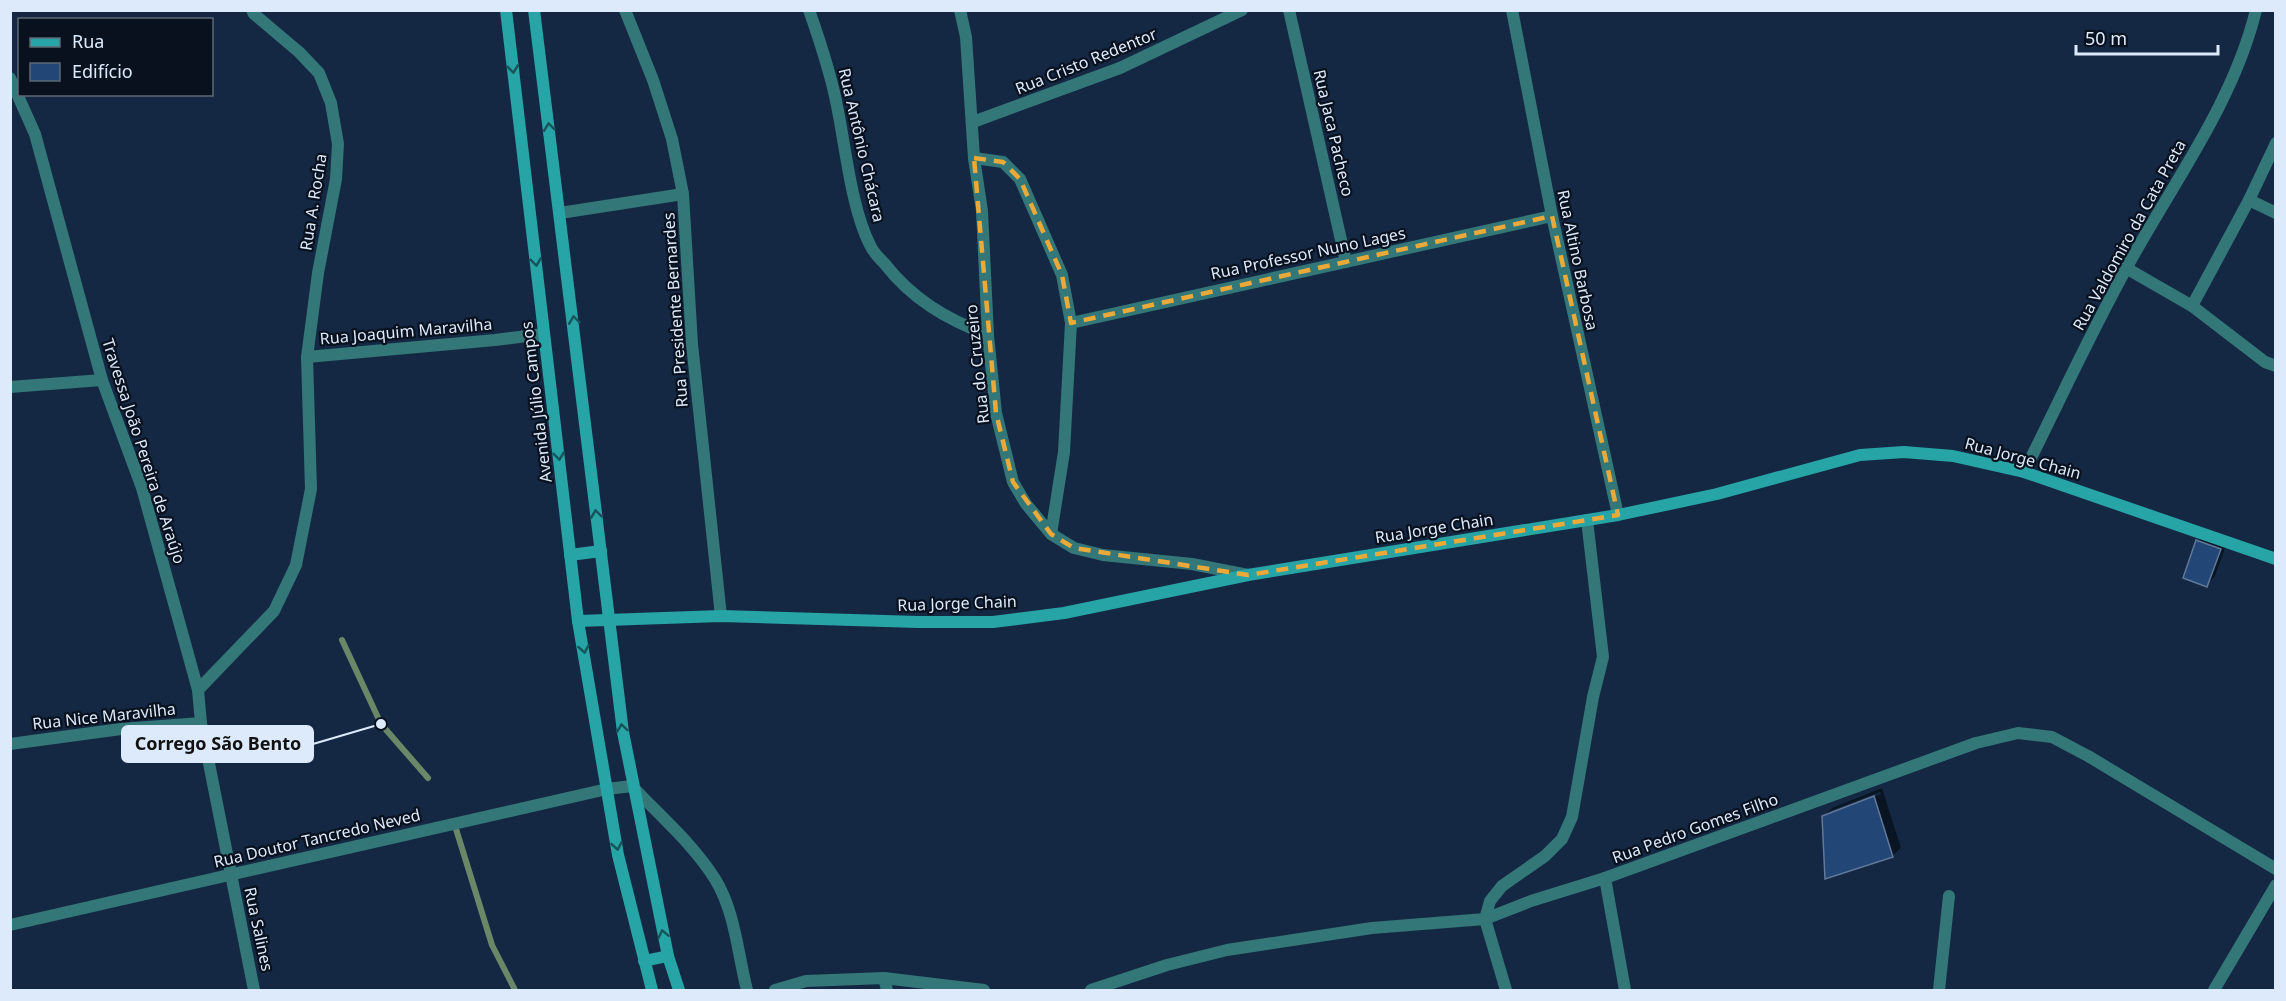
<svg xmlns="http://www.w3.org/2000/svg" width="2286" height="1001" font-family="'Noto Sans',sans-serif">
<rect width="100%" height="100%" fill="#142844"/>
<g fill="#0007" fill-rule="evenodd">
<path d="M 2206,533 L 2228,540 L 2215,576 L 2207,585 L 2198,541 Z"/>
<path d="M 1882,788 L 1901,848 L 1892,856 L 1824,817 L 1832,808 ZM 1880,792 L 1881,794 L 1830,814 L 1830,811 Z"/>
</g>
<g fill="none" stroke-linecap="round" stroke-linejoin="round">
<g stroke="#6a8867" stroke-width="6">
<path d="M 342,640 L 381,724 L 428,778"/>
<path d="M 456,829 L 492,945 L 515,990"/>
</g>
</g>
<g fill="#224676" stroke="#617898" stroke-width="1.5">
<path d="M 2196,540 L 2221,549 L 2207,587 L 2183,578 Z"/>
<path d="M 1874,796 L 1893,857 L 1825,879 L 1822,816 Z"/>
</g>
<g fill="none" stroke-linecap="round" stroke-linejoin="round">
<g stroke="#337778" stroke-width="12">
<path d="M 625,10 L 653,80 L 672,139 L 683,194 L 692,344 L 721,616"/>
<path d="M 809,10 C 821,44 832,77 838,111 C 846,151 852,210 870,245 C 873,252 879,258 884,263 C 912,299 946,319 988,335"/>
<path d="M 960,10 L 966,37 L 974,158 L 982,211 L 988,335 L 996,413 L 1013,482 L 1026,504 L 1051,534 L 1074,548 L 1103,555 L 1192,564 L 1248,575"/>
<path d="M 1289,10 L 1346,262"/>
<path d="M 1512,10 L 1552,216 L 1618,515"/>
<path d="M 10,78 L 35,134 L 102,380 L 142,488 L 198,690 L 201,723 L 254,990"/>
<path d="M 973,122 L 1120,68 L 1242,10"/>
<path d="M 974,158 L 1003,162 L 1020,179 L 1062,275 L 1071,323 L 1064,452 L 1051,534"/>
<path d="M 2249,200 L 2276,213"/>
<path d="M 560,213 L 683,194"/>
<path d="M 2126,268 L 2192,306 L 2265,362 L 2276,366"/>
<path d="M 2192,306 L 2249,200 L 2276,143"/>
<path d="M 1071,323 L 1552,216"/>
<path d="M 307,357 L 495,340 L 544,334"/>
<path d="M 10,387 L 102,380"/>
<path d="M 2024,472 C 2058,404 2090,334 2127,267 C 2172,184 2233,104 2256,10"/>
<path d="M 198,690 L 274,611 L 296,565 L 311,489 L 307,357 L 318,273 L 336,179 L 338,144 L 331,103 L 319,73 L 299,52 L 254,14 L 252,10"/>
<path d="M 10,744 L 121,729 L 201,723"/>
<path d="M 1605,878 L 1625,990"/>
<path d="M 10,925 L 607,789 L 632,786 C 660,816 694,845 715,879 C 735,911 738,955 747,990"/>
<path d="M 884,978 L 887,990"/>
<path d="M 775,990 L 806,981 L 884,978 L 984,990"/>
<path d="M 1091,990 L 1167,965 L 1227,950 L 1372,928 L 1485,919 L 1531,901 L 1605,878 L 1976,743 L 2018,733 L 2052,737 L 2088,756 L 2276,869"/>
<path d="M 1506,990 L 1485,919 L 1490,901 L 1502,886 L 1545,856 L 1562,839 L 1572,817 L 1593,697 L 1603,657 L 1587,520"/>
<path d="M 1939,990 L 1949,896"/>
<path d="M 2214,990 L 2276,885"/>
</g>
<g stroke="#26a4a6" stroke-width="12">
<path d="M 506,10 L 578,621 L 618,855 L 652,990"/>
<path d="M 534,10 L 623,732 L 668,956 L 679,990"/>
<path d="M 570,555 L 601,551"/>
<path d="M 578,621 L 721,616 L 918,622 L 993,622 L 1064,613 L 1248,575 L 1618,515 L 1717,494 L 1860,455 L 1904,452 L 1953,456 L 2024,472 L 2276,559"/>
<path d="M 644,961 L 668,956"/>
</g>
</g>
<defs><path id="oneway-chevron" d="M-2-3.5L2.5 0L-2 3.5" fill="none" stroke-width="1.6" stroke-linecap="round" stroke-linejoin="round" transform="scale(1.5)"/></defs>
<g stroke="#16535b">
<use href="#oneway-chevron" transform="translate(513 69) rotate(83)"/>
<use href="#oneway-chevron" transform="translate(549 127) rotate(-97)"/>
<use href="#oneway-chevron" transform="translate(536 262) rotate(83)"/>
<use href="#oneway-chevron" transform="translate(574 320) rotate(-97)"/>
<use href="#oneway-chevron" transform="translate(559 456) rotate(83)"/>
<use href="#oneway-chevron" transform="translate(596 514) rotate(-97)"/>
<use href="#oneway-chevron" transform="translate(584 649) rotate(80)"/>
<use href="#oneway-chevron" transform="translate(622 728) rotate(-98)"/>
<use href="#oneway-chevron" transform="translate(617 846) rotate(80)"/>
<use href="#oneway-chevron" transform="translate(663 934) rotate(-102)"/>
</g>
<path fill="none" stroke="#eba939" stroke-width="4.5" stroke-dasharray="12 8" stroke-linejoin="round" d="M 974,158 L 1003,162 L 1020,179 L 1062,275 L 1071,323 L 1552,216 L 1618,515 L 1248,575 L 1074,548 L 1051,534 L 1013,482 L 996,413 Z"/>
<g text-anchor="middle" stroke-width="4.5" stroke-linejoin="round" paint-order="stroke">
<g font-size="16" fill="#ddeafc" stroke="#08111d">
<text transform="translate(1086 61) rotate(-22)" y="6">Rua Cristo Redentor</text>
<text transform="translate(1334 133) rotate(77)" y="6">Rua Jaca Pacheco</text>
<text transform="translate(862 145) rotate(77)" y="6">Rua Antônio Chácara</text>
<text transform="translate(313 202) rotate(-81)" y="6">Rua A. Rocha</text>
<text transform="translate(2129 235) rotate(-61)" y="6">Rua Valdomiro da Cata Preta</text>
<text transform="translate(1308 253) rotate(-12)" y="6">Rua Professor Nuno Lages</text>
<text transform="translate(1578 260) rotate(78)" y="6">Rua Altino Barbosa</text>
<text transform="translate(675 310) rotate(-94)" y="6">Rua Presidente Bernardes</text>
<text transform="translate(406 331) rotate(-5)" y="6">Rua Joaquim Maravilha</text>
<text transform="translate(977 364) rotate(-96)" y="6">Rua do Cruzeiro</text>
<text transform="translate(536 402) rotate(-97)" y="6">Avenida Júlio Campos</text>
<text transform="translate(144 451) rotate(72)" y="6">Travessa João Pereira de Araújo</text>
<text transform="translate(2023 458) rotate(15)" y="6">Rua Jorge Chain</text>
<text transform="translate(1434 528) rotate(-9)" y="6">Rua Jorge Chain</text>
<text transform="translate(957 603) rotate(-2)" y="6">Rua Jorge Chain</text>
<text transform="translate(104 716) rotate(-6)" y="6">Rua Nice Maravilha</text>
<text transform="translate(1695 828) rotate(-20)" y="6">Rua Pedro Gomes Filho</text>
<text transform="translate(317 838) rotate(-13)" y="6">Rua Doutor Tancredo Neved</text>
<text transform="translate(259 929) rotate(78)" y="6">Rua Salines</text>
</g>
</g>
<path fill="none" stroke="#ddeafc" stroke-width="2" d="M381 724L313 744"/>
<circle fill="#ddeafc" stroke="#08111d" stroke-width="2" cx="381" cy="724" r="6"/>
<rect fill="#ddeafc" stroke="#ddeafc" stroke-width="2" x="122" y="726" width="191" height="36" rx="6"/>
<g font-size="18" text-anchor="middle" font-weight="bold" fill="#111">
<text x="218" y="750">Corrego São Bento</text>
</g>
<rect width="2286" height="1001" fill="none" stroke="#ddeafc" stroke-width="24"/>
<rect x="18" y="18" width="195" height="78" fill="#08111d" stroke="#5d6876" stroke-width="1.5"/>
<rect x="30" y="38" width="30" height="9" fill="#26a4a6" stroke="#5d6876" stroke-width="1.5"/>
<text x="72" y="48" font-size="18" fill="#ddeafc">Rua</text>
<rect x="30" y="63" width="30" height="18" fill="#224676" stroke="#5d6876" stroke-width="1.5"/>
<text x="72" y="78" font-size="18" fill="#ddeafc">Edifício</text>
<path d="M2076 45v9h142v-9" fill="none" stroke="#ddeafc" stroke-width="3"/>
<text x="2085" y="45" font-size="18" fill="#ddeafc" stroke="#08111d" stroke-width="4.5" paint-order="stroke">50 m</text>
</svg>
